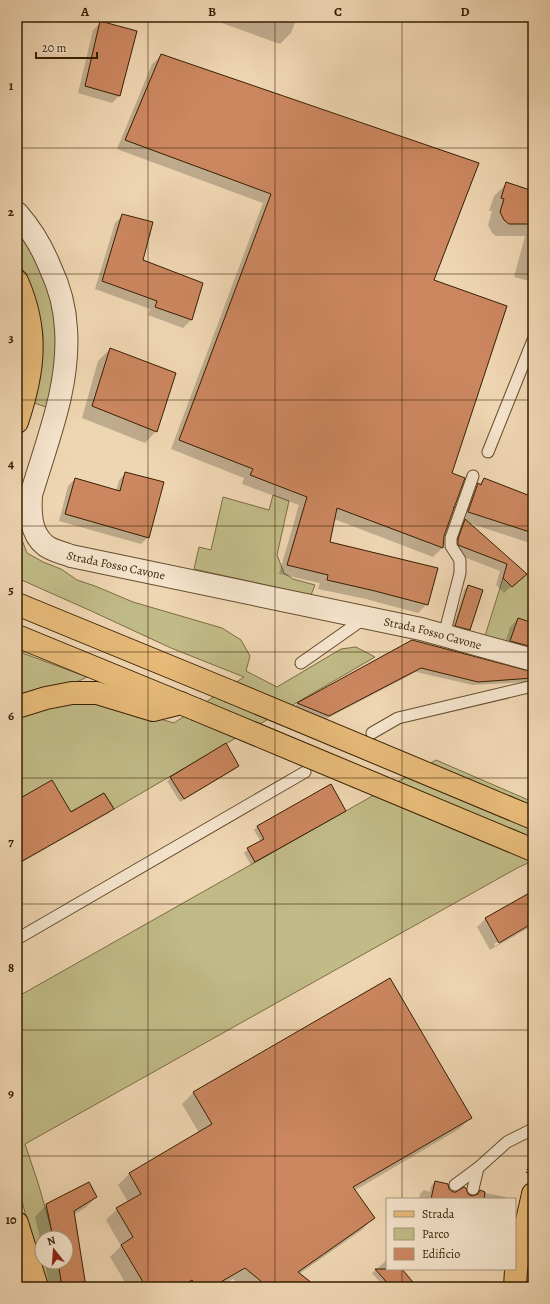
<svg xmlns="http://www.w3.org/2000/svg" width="550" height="1304" font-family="Alegreya,serif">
<rect width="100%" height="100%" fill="#efd6b2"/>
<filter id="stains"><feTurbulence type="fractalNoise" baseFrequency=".005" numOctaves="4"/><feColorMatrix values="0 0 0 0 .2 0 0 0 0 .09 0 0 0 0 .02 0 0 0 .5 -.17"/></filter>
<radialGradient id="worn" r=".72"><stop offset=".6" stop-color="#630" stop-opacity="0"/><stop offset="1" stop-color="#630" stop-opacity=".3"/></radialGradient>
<g fill="#c1bb87" stroke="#7c6d44">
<path d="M 17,221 L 43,264 L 61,336 L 49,408 L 34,403 L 42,366 L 43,334 L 37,304 L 27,278 L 17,259 Z"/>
<path d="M 273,495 L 289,501 L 277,555 L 284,573 L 293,579 L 315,585 L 311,595 L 194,569 L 199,547 L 211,550 L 223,497 L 269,510 Z"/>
<path d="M 17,516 L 19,518 L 22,540 L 27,553 L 43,562 L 61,569 L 77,580 L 95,586 L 133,602 L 222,628 L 241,640 L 250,656 L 246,671 L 277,687 L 341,649 L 356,647 L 375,657 L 114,809 L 104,793 L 17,842 L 17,717 L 41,709 L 94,700 L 174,723 L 244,677 L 171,648 L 89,610 L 17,578 Z"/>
<path d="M 527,574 L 533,581 L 533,622 L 528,621 L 520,646 L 485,636 L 503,578 L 512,587 Z"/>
<path d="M 17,651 L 87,677 L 79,681 L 17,698 Z"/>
<path d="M 436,760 L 533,802 L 533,861 L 519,867 L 25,1144 L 38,1183 L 54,1238 L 42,1238 L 42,1262 L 60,1262 L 67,1287 L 47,1287 L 17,1185 L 17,997 Z"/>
</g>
<g fill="#0003" fill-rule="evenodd">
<path d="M 205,17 L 297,17 L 291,33 L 280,44 Z"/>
<path d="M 101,22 L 120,95 L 112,103 L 78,93 L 93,30 Z"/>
<path d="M 161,56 L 433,281 L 450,474 L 442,548 L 433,557 L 334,519 L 329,543 L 427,604 L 418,613 L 366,599 L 318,589 L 320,583 L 279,574 L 299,505 L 242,484 L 244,478 L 171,449 L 263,203 L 117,149 L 152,64 Z"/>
<path d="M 506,184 L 533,192 L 533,282 L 514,277 L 525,236 L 496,236 L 492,233 L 488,225 L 492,211 L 489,211 L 494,196 Z"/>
<path d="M 123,215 L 142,261 L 202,283 L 191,320 L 183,328 L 148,315 L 150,309 L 95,289 L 115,223 Z"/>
<path d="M 110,349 L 156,431 L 145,443 L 82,418 L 98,361 Z"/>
<path d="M 126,473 L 148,537 L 141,544 L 59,521 L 68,486 L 75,479 L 116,491 L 119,480 Z"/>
<path d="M 484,479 L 528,496 L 533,482 L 533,544 L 469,523 L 525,574 L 504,593 L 496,585 L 500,571 L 451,552 L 458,527 L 464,521 L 460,520 L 470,493 Z"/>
<path d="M 468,586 L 470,629 L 466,633 L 452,629 L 464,590 Z"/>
<path d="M 533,617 L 533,660 L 503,649 L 510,627 L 518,619 L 531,623 Z"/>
<path d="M 412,641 L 533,673 L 532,678 L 528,682 L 473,685 L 416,672 L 324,720 L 293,708 L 297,704 Z"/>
<path d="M 238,766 L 234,770 L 180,802 L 167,781 L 171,778 Z"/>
<path d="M 17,801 L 71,813 L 112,809 L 109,813 L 17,865 Z"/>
<path d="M 345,811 L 341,814 L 251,865 L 244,853 L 248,849 L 261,842 L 254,830 L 258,826 Z"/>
<path d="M 533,892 L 533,924 L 530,927 L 490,950 L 477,927 L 485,919 ZM 533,922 L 533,924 L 495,946 L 494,944 Z"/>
<path d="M 193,1093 L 470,1118 L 459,1129 L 354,1191 L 373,1218 L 362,1230 L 299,1274 L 315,1287 L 243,1287 L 233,1279 L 219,1287 L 128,1287 L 110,1257 L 121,1246 L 106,1220 L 117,1209 L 128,1202 L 118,1185 L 129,1174 L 199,1133 L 182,1104 Z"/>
<path d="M 435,1182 L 452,1192 L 467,1194 L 472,1197 L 476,1196 L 480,1192 L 506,1197 L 505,1199 L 419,1199 L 420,1194 L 424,1190 L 430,1192 L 431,1186 Z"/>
<path d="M 96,1197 L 85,1208 L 73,1215 L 85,1287 L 49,1287 L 45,1262 L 66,1262 L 66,1238 L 42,1238 L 42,1248 L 35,1217 L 46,1205 Z"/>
<path d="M 387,1260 L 387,1269 L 401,1269 L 416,1287 L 384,1287 L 372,1273 Z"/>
</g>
<g fill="#cc8760" stroke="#371f00">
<path d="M 100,21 L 137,31 L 120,96 L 85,86 Z"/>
<path d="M 161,54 L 479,163 L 434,280 L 507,306 L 452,473 L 465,478 L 454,508 L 453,507 L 454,508 L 444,536 L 443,548 L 337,508 L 330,542 L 438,568 L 428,605 L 375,591 L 327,580 L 328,575 L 287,565 L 307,497 L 250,475 L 253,469 L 179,440 L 271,194 L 125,140 Z"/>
<path d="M 506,182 L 533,191 L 533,224 L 509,224 L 504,220 L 500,212 L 504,199 L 501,198 Z"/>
<path d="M 122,214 L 153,222 L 143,260 L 203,283 L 192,320 L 155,307 L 157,301 L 102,281 Z"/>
<path d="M 110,348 L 176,373 L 157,432 L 92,406 Z"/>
<path d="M 125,472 L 164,482 L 149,538 L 65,514 L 75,478 L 120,491 Z"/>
<path d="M 484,478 L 533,497 L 533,533 L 468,512 L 478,483 L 481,485 Z"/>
<path d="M 465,519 L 527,574 L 512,587 L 503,578 L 507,564 L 458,545 L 458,539 Z"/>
<path d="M 468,585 L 483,590 L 470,630 L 455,626 Z"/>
<path d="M 518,618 L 533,623 L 533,647 L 510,641 Z"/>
<path d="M 412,640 L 533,672 L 533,678 L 478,682 L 421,668 L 329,716 L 297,703 Z"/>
<path d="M 226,743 L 239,766 L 184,799 L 170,777 Z"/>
<path d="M 52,780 L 71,812 L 104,793 L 114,809 L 17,864 L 17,800 Z"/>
<path d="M 331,784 L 346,811 L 255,862 L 247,848 L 264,839 L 257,826 Z"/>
<path d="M 533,891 L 533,923 L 499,943 L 485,918 Z"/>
<path d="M 390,978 L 472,1118 L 353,1187 L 375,1218 L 298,1272 L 317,1287 L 268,1287 L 245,1268 L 212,1287 L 196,1287 L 192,1280 L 180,1287 L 146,1287 L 121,1245 L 133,1237 L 116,1208 L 141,1194 L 129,1173 L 212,1124 L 193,1092 Z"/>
<path d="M 435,1181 L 448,1184 L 449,1189 L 453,1192 L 456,1192 L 464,1187 L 466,1188 L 468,1194 L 472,1196 L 478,1194 L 480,1190 L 485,1192 L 484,1199 L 431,1199 Z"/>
<path d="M 89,1182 L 97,1197 L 74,1211 L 86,1287 L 62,1287 L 58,1262 L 66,1262 L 66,1238 L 53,1238 L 46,1204 Z"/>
<path d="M 375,1269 L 402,1269 L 417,1287 L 391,1287 Z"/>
</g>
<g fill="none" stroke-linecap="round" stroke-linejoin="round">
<defs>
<g id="service">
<path d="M 488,452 L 533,340"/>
<path d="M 444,635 L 460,573 L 460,560 L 451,546 L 451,538 L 473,476"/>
<path d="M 301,663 L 365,618"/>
<path d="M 372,733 L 398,718 L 533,686"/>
<path d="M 17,939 L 305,772"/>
<path d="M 455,1185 L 478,1168"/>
<path d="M 473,1189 L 478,1168 L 507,1142 L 533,1129"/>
</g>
<g id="minor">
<path id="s1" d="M 17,213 C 31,229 42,247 50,267 C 59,286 65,307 66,329 C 70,386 47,441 31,495 C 30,512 30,533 45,545 C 50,550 64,553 71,556 L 421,629 L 533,660"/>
</g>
<path id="primary" d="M 515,1287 L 516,1270 L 533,1194"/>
<g id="trunk">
<path d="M 17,281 C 39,331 34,371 17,422"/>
<path d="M 17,604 L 229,691"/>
<path d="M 17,636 L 195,709"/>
<path d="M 17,707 L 46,698 L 72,693 L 97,693 L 153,710 L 181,703"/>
<path d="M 17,1223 L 37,1287"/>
<path d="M 17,1277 L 20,1287"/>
</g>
</defs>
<use href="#service" stroke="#654d2c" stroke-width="13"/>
<use href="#minor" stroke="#654d2c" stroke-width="24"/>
<use href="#primary" stroke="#371f00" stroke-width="24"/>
<use href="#trunk" stroke="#371f00" stroke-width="24"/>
<path stroke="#371f00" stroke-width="2.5" stroke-dasharray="1 2" stroke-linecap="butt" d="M 527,1173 L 533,1149"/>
<use href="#service" stroke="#f5e4cd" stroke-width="11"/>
<use href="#minor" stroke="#f5e4cd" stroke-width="22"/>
<use href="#primary" stroke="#e8bb79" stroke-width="22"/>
<use href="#trunk" stroke="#e8bb79" stroke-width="22"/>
<defs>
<g id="trunk-bridge">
<path d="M 229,691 L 533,818"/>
<path d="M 195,709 L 533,850"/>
</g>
</defs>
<use href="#trunk-bridge" stroke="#371f00" stroke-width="24" stroke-linecap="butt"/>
<use href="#trunk-bridge" stroke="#e8bb79" stroke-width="22"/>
</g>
<path fill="none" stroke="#371f00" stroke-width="1" stroke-opacity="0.55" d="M 148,17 L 148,1287M 275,17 L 275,1287M 402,17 L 402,1199M 17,148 L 533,148M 17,274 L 533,274M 17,400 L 533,400M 17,526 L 533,526M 17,652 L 533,652M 17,778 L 533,778M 17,904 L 533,904M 17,1030 L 533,1030M 17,1156 L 533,1156M 402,1269 L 402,1287"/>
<g text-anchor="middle" stroke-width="3" stroke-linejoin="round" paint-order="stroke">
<g font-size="12" fill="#371f00" stroke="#f5e4cd">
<text dy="4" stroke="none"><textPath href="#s1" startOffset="427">Strada Fosso Cavone</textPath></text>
<text dy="4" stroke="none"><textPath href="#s1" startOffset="751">Strada Fosso Cavone</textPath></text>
</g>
</g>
<rect width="550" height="1304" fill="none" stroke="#efd6b2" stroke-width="44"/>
<rect x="386" y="1198" width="130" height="72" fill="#f5e4cd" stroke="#a9957b"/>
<rect x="394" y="1211" width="20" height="6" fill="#e8bb79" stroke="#a9957b"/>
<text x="422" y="1218" font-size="12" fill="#371f00">Strada</text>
<rect x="394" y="1228" width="20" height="12" fill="#c1bb87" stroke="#a9957b"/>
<text x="422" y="1238" font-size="12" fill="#371f00">Parco</text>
<rect x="394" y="1248" width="20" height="12" fill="#cc8760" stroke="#a9957b"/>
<text x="422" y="1258" font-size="12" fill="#371f00">Edificio</text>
<g transform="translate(54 1250) rotate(343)"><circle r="19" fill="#f5e4cd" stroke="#a9957b"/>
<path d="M0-3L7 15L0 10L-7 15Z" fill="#8f2418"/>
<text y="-6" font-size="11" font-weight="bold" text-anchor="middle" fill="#371f00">N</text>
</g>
<path d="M36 52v6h61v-6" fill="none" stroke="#371f00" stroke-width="2"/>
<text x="42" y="52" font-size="12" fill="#371f00" stroke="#f5e4cd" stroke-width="3" paint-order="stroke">20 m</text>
<rect x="22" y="22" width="506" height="1260" fill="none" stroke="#371f00" stroke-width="1.5"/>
<g font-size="13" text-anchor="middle" font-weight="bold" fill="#371f00">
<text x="85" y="16">A</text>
<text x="212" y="16">B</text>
<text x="338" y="16">C</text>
<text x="465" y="16">D</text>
<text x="11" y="90">1</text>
<text x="11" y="216">2</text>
<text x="11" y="342">3</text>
<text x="11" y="468">4</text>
<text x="11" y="594">5</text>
<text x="11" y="720">6</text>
<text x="11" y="846">7</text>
<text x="11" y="972">8</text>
<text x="11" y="1098">9</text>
<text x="11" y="1224">10</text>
</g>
<rect width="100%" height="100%" filter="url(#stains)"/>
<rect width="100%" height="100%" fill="url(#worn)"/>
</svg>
